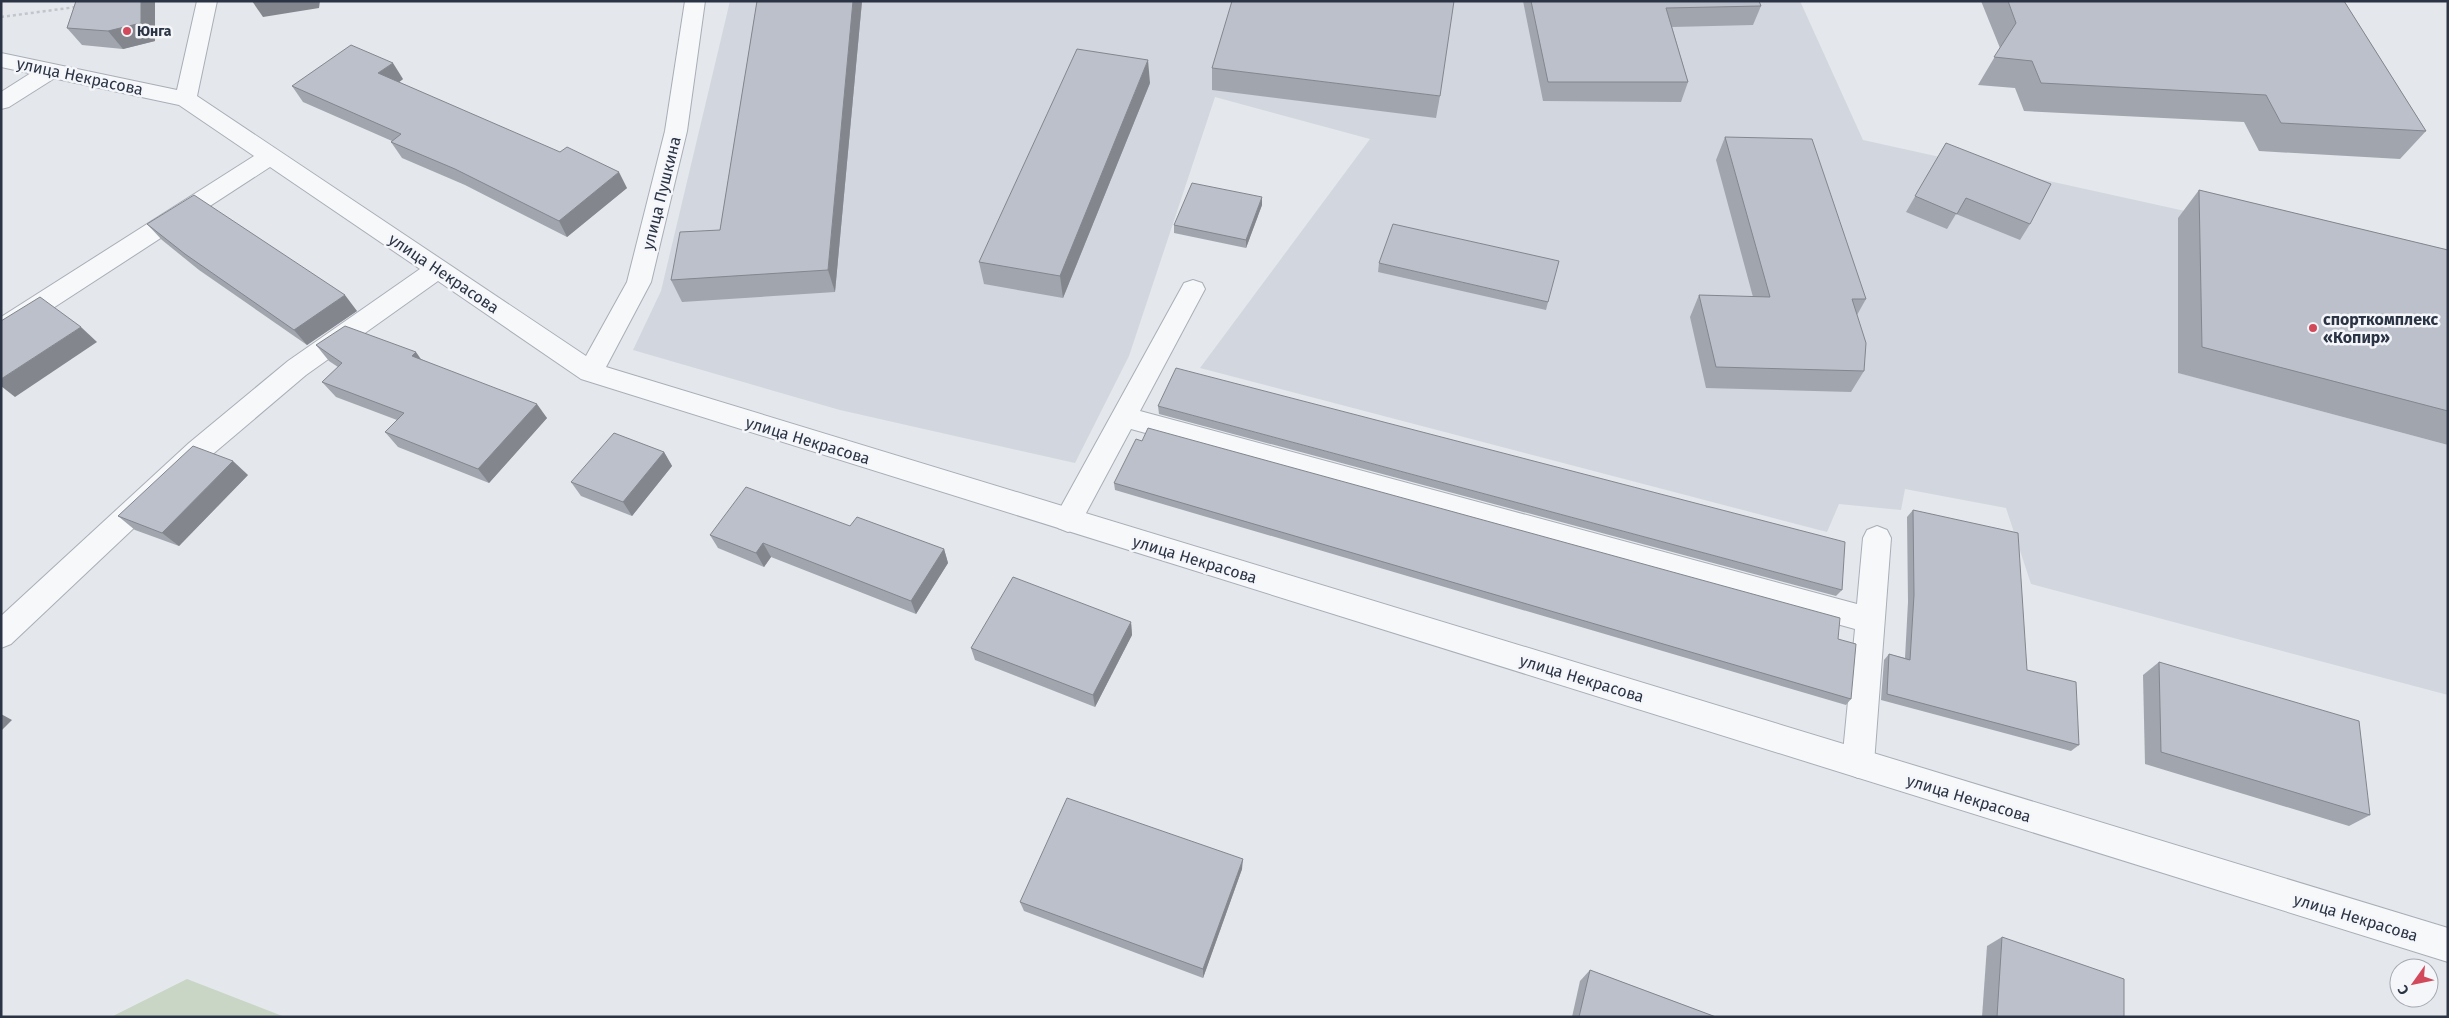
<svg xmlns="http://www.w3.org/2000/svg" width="2449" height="1018" font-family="'Fira Sans',sans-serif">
<rect width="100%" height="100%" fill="#e4e7ec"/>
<path fill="#d2d6de" d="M 730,1 L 1800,1 L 1863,140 L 2448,269 L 2179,373 L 2448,445 L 2448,695 L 2031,584 L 2006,508 L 1905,489 L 1901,510 L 1839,504 L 1827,532 L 1200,368 L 1370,139 L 1215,97 L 1129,356 L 1075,463 L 840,410 L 633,350 L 661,291 Z"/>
<path fill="#c9d6c5" d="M 187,979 L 285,1017 L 111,1017 Z"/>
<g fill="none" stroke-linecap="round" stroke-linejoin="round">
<defs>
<g id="lane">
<path d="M 50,64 L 58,66 L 61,71 L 58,76 L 9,107 L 1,109 L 1,92 L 42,66 Z"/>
<path d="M 1193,280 L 1202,283 L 1205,289 L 1140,411 L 1857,604 L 1863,538 L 1867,530 L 1877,526 L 1887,530 L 1891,538 L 1874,763 L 1869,773 L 1858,778 L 1847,773 L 1842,763 L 1855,629 L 1131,429 L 1078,528 L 1068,532 L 1058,528 L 1054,520 L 1058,512 L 1184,283 Z"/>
</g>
<path id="street" d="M 197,1 L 217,1 L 197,96 L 586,356 L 627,282 L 665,131 L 685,1 L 705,1 L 687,131 L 651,282 L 606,367 L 2448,928 L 2448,962 L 581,379 L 438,281 L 306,375 L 207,459 L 11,644 L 1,648 L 1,616 L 189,443 L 288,361 L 420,269 L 270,167 L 10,336 L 1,338 L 1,317 L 254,156 L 179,105 L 1,67 L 1,53 L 177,90 Z"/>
</defs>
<use href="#lane" stroke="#a9aeb7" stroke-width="2"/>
<use href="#street" stroke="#a9aeb7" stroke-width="2"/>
<path stroke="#c2c5cb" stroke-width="2.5" stroke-dasharray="3 3" stroke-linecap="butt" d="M 1,17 L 76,7"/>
<use href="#lane" fill="#f7f8fa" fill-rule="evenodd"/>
<use href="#street" fill="#f7f8fa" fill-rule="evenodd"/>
</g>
<g fill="#a1a5ae">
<path d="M 76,1 L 155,1 L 155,41 L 123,49 L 82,45 L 67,28 Z"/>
<path d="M 757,1 L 862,1 L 835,292 L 682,302 L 671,280 L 720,230 Z"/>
<path d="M 1523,1 L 1759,1 L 1761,6 L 1753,25 L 1672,27 L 1688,82 L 1681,102 L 1543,101 Z"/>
<path d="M 1981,1 L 2344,1 L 2426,131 L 2400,159 L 2259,151 L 2244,122 L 2024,111 L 2015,88 L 1978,85 L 2000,48 Z"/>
<path d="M 1212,68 L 1440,96 L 1436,118 L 1212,90 Z"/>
<path d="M 403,79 L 399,82 L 627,188 L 567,237 L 465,185 L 402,158 L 391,142 L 392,141 L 303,102 L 292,86 Z"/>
<path d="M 1150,83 L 1063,298 L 984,284 L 979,262 Z"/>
<path d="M 1725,137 L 1866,299 L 1857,315 L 1864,371 L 1851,392 L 1706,388 L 1690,317 L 1699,295 L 1753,297 L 1716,160 Z"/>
<path d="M 1946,143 L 2030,224 L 2020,240 L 1956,214 L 1947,229 L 1906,212 Z"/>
<path d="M 2199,190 L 2448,250 L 2448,445 L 2178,373 L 2178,218 Z"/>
<path d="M 1262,205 L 1246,248 L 1174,233 L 1174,225 Z"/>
<path d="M 147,224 L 357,311 L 307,345 L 199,270 L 162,240 Z"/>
<path d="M 1379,263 L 1548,302 L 1546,310 L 1378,272 Z"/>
<path d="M 316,345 L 421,359 L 547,418 L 489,483 L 398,447 L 385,432 L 397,420 L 336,397 L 322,382 L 338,367 L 329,361 Z"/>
<path d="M 1158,406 L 1842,590 L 1836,596 L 1159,414 Z"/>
<path d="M 664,452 L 672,466 L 632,516 L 581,496 L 571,482 Z"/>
<path d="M 248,475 L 179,546 L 135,530 L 118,516 Z"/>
<path d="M 1114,483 L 1838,639 L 1851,699 L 1846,705 L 1115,490 Z"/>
<path d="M 1913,510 L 2079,745 L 2071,751 L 1881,700 L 1884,660 L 1889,654 L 1905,658 L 1908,602 L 1907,517 Z"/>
<path d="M 850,526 L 944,549 L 948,563 L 916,614 L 771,557 L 764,567 L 718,548 L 710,535 Z"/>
<path d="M 1131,622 L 1132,635 L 1095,707 L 975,660 L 971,648 Z"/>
<path d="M 2159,662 L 2370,815 L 2349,826 L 2145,764 L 2143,675 Z"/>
<path d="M 1242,869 L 1203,978 L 1024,911 L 1020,902 Z"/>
<path d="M 2002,937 L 2124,1017 L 1982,1017 L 1987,946 Z"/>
<path d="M 1590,970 L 1716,1017 L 1572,1017 L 1580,981 Z"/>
</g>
<g fill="#83868d">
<path d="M 141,1 L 155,1 L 155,41 L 123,49 L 108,31 Z"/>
<path d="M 252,1 L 320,1 L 319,8 L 263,17 Z"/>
<path d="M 853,1 L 862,1 L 835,292 L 828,270 Z"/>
<path d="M 1148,60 L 1150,83 L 1063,298 L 1060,276 Z"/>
<path d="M 393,63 L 403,79 L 389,90 L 378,73 Z"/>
<path d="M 619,172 L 627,188 L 567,237 L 559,221 Z"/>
<path d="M 1262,197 L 1262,205 L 1246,248 L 1246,240 Z"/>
<path d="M 345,295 L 357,311 L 307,345 L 294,330 Z"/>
<path d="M 81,327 L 97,342 L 15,397 L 1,386 L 1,379 Z"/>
<path d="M 416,352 L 427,368 L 412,356 Z"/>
<path d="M 537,404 L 547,418 L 489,483 L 478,469 Z"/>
<path d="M 664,452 L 672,466 L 632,516 L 623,502 Z"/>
<path d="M 233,461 L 248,475 L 179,546 L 162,533 Z"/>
<path d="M 763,543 L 771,557 L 764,567 L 756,553 Z"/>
<path d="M 944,549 L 948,563 L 916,614 L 911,601 Z"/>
<path d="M 1131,622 L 1132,635 L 1095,707 L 1093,695 Z"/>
<path d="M 1,714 L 12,720 L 1,731 Z"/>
<path d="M 1243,859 L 1242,869 L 1203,978 L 1203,969 Z"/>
</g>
<g fill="#bbc0ca" stroke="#83868d">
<path d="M 76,1 L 141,1 L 141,23 L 108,31 L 67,28 Z"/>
<path d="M 757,1 L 853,1 L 828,270 L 671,280 L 680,232 L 720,230 Z"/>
<path d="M 1232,1 L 1454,1 L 1440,96 L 1212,68 Z"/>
<path d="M 1531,1 L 1759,1 L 1761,6 L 1666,8 L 1688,82 L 1548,82 Z"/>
<path d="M 2008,1 L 2344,1 L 2426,131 L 2281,123 L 2266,95 L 2041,83 L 2032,61 L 1994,57 L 2016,23 Z"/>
<path d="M 351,45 L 393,63 L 378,73 L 560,152 L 567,147 L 619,172 L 559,221 L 455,169 L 391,142 L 401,134 L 292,86 Z"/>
<path d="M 1077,49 L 1148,60 L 1060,276 L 979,262 Z"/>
<path d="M 1725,137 L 1812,139 L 1866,299 L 1852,299 L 1866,343 L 1864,371 L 1716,367 L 1699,295 L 1770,297 Z"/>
<path d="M 1946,143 L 2051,184 L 2030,224 L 1966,198 L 1957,214 L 1915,196 Z"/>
<path d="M 1192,183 L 1262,197 L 1246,240 L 1174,225 Z"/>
<path d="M 2199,190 L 2448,250 L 2448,411 L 2202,347 Z"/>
<path d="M 194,195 L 345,295 L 294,330 L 185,254 L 147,224 Z"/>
<path d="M 1393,224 L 1559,261 L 1548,302 L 1379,263 Z"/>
<path d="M 40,297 L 81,327 L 1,379 L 1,321 Z"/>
<path d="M 345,326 L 416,352 L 412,356 L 537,404 L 478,469 L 385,432 L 404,413 L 322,382 L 342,363 L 316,345 Z"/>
<path d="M 1176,368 L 1845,542 L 1842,590 L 1158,406 Z"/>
<path d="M 1148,428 L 1840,618 L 1838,639 L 1856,644 L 1851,699 L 1114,483 L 1136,439 L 1142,441 Z"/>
<path d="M 614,433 L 664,452 L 623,502 L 571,482 Z"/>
<path d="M 193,446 L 233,461 L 162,533 L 118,516 Z"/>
<path d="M 746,487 L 850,526 L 857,517 L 944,549 L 911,601 L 763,543 L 756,553 L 710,535 Z"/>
<path d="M 1913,510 L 2018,533 L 2027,670 L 2076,682 L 2079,745 L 1887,694 L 1889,654 L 1910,660 L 1914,595 Z"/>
<path d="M 1013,577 L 1131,622 L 1093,695 L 971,648 Z"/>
<path d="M 2159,662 L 2359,721 L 2370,815 L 2161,752 Z"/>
<path d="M 1067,798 L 1243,859 L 1203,969 L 1020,902 Z"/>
<path d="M 2002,937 L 2124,979 L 2124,1017 L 1997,1017 Z"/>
<path d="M 1590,970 L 1716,1017 L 1579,1017 Z"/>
</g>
<g fill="#d1495b" stroke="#f4f6f9" stroke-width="2">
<circle cx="127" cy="31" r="5"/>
<circle cx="2313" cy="328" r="5"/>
</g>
<g text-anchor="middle" stroke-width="5" stroke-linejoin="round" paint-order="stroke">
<g font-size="14" font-weight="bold" fill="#2b3445" stroke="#f4f6f9" text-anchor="start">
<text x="137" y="36">Юнга</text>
</g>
<g font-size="16" fill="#2b3445" stroke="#f4f6f9">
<text transform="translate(80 76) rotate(12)" y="6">улица Некрасова</text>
<text transform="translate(661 193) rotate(-76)" y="6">улица Пушкина</text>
<text transform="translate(444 273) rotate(34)" y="6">улица Некрасова</text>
<text transform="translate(808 440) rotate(17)" y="6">улица Некрасова</text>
<text transform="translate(1195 559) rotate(17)" y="6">улица Некрасова</text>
<text transform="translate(1582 678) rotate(17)" y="6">улица Некрасова</text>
<text transform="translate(1969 798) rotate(17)" y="6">улица Некрасова</text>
<text transform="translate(2356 917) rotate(17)" y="6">улица Некрасова</text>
</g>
<g font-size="16" font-weight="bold" fill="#2b3445" stroke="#f4f6f9" text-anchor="start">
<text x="2323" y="325">спорткомплекс<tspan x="2323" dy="18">«Копир»</tspan></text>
</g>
</g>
<rect width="2449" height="1018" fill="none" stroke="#2b3445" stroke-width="5"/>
<g transform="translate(2414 983) rotate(237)"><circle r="24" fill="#f4f6f9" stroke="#a4a8b1"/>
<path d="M0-4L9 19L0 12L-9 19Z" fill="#d1495b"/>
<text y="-8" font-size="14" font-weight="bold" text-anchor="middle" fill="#2b3445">С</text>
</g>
</svg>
